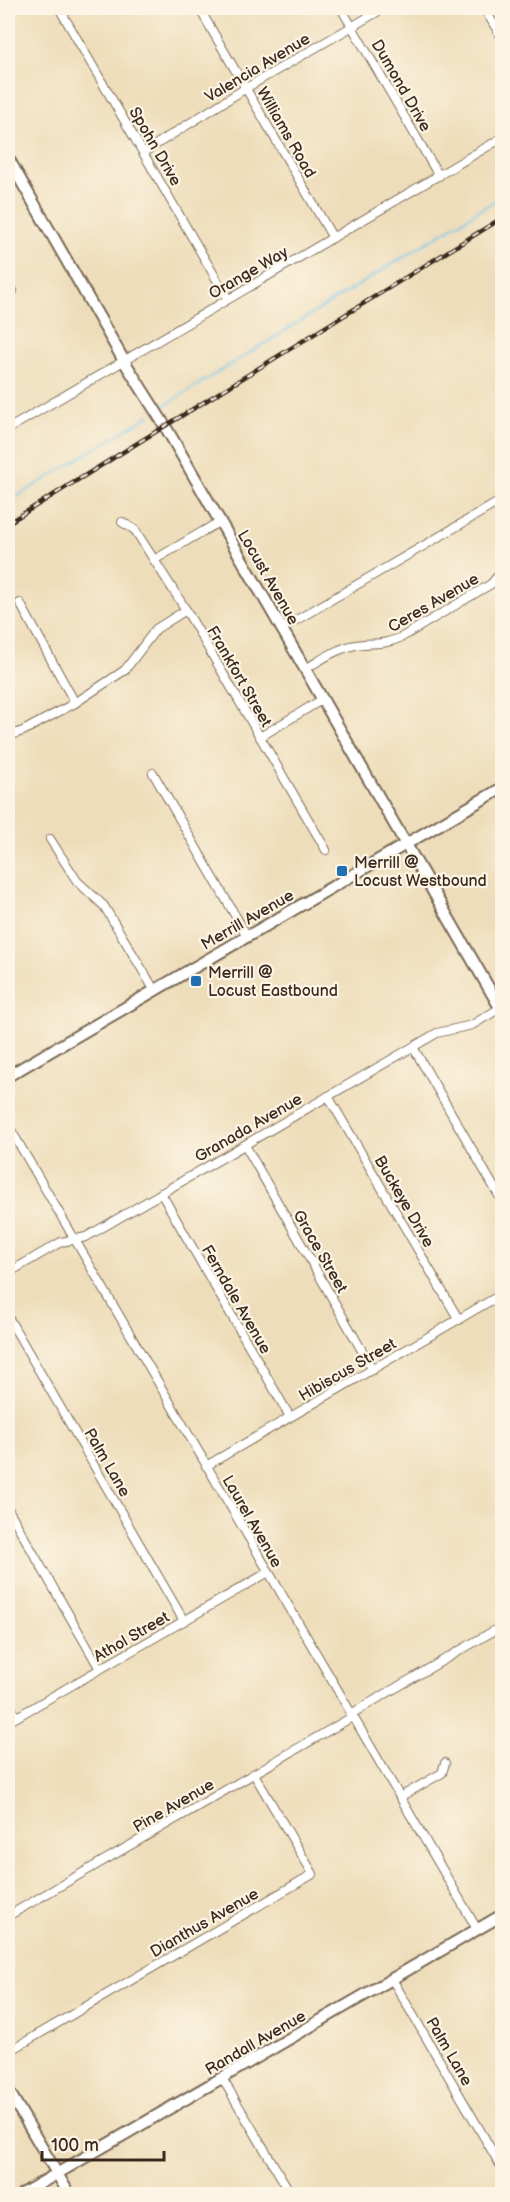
<svg xmlns="http://www.w3.org/2000/svg" width="510" height="2202" font-family="'Balsamiq Sans',sans-serif">
<rect width="100%" height="100%" fill="#fcf5e5"/>
<filter id="ink" filterUnits="userSpaceOnUse"><feTurbulence type="fractalNoise" baseFrequency=".0167" numOctaves="2"/><feDisplacementMap in="SourceGraphic" scale="12" xChannelSelector="R" yChannelSelector="G"/><feConvolveMatrix kernelMatrix="1 2 1 2 8 2 1 2 1" color-interpolation-filters="sRGB"/></filter>
<filter id="wash" filterUnits="userSpaceOnUse"><feTurbulence type="fractalNoise" baseFrequency=".008" numOctaves="4" result="noise"/><feDisplacementMap in="SourceGraphic" scale="24" xChannelSelector="R" yChannelSelector="G"/><feGaussianBlur stdDeviation="1.35" result="paint"/><feColorMatrix in="noise" values="0 0 0 0 0 0 0 0 0 0 0 0 0 0 0 0 0 1.4 0 .05"/><feComposite in="paint" operator="in"/></filter>
<g filter="url(#wash)">
<rect width="100%" height="100%" fill="#eeddba"/>
<g fill="none" stroke-linecap="round" stroke-linejoin="round">
<g stroke="#6cc4e9" stroke-width="2">
<path d="M 162,407 L 502,196"/>
<path d="M 8,502 L 150,415"/>
</g>
</g>
</g>
<g filter="url(#ink)">
<g fill="none" stroke-linecap="round" stroke-linejoin="round">
<defs>
<g id="street">
<path d="M 59,8 L 228,299"/>
<path d="M 199,8 L 333,238"/>
<path d="M 341,8 L 439,176"/>
<path d="M 484,8 L 502,38"/>
<path d="M 144,152 L 246,88 L 384,8"/>
<path d="M 8,294 L 13,291"/>
<path d="M 8,429 L 502,138"/>
<path d="M 122,522 L 135,530 L 186,610 L 326,850"/>
<path d="M 154,560 L 219,522"/>
<path d="M 20,603 L 75,703"/>
<path d="M 281,629 L 502,500"/>
<path d="M 305,669 C 321,660 337,648 356,645 C 375,642 382,646 402,637 L 491,584 L 502,571"/>
<path d="M 8,736 L 23,731 L 75,703 L 125,670 L 156,629 L 186,610"/>
<path d="M 260,737 L 323,699"/>
<path d="M 153,773 L 247,936"/>
<path d="M 50,839 L 77,881 L 104,906 L 155,991"/>
<path d="M 413,1047 L 502,1201"/>
<path d="M 328,1096 L 459,1320"/>
<path d="M 8,1125 L 477,1929"/>
<path d="M 245,1145 L 373,1370"/>
<path d="M 161,1193 L 290,1417"/>
<path d="M 8,1273 L 61,1242 L 86,1237 L 437,1033 L 472,1025 L 502,1007"/>
<path d="M 8,1317 L 184,1621"/>
<path d="M 206,1466 L 502,1294"/>
<path d="M 8,1509 L 100,1669"/>
<path d="M 8,1702 L 16,1717"/>
<path d="M 351,1714 L 502,1626"/>
<path d="M 8,1722 L 267,1573"/>
<path d="M 400,1797 L 442,1773 L 445,1763"/>
<path d="M 8,1916 L 352,1717"/>
<path d="M 392,1979 L 502,2168"/>
<path d="M 8,2052 L 313,1874 L 254,1774"/>
<path d="M 222,2078 L 291,2194"/>
</g>
<g id="secondary">
<path d="M 8,158 L 124,361 L 165,426 L 502,1011"/>
<path d="M 8,1076 L 502,788"/>
<path d="M 8,2090 L 69,2194"/>
<path d="M 22,2194 L 502,1915"/>
</g>
</defs>
<use href="#street" stroke="#7a6955" stroke-width="10"/>
<use href="#secondary" stroke="#7a6955" stroke-width="14"/>
<use href="#street" stroke="#fff" stroke-width="8"/>
<use href="#secondary" stroke="#fff" stroke-width="10"/>
<defs>
<path id="rail" d="M 8,523 L 502,218"/>
</defs>
<use href="#rail" stroke="#3b2a1e" stroke-width="4.5"/>
<use href="#rail" stroke="#fcf5e5" stroke-width="2" stroke-dasharray="7" stroke-linecap="butt"/>
</g>
</g>
<g fill="#1f6fb2" stroke="#fcf5e5" stroke-width="2">
<rect x="336" y="865" width="12" height="12" rx="3"/>
<rect x="190" y="975" width="12" height="12" rx="3"/>
</g>
<g text-anchor="middle" stroke-width="4.5" stroke-linejoin="round" paint-order="stroke">
<g font-size="16" fill="#3b2a1e" stroke="#fcf5e5">
<text transform="translate(257 67) rotate(-31)" y="6">Valencia Avenue</text>
<text transform="translate(402 85) rotate(60)" y="6">Dumond Drive</text>
<text transform="translate(287 132) rotate(60)" y="6">Williams Road</text>
<text transform="translate(156 146) rotate(60)" y="6">Spohn Drive</text>
<text transform="translate(248 272) rotate(-30)" y="6">Orange Way</text>
<text transform="translate(269 577) rotate(60)" y="6">Locust Avenue</text>
<text transform="translate(433 602) rotate(-30)" y="6">Ceres Avenue</text>
<text transform="translate(240 676) rotate(60)" y="6">Frankfort Street</text>
<text transform="translate(247 919) rotate(-30)" y="6">Merrill Avenue</text>
<text transform="translate(248 1127) rotate(-30)" y="6">Granada Avenue</text>
<text transform="translate(405 1201) rotate(60)" y="6">Buckeye Drive</text>
<text transform="translate(321 1251) rotate(60)" y="6">Grace Street</text>
<text transform="translate(237 1299) rotate(60)" y="6">Ferndale Avenue</text>
<text transform="translate(347 1369) rotate(-30)" y="6">Hibiscus Street</text>
<text transform="translate(108 1462) rotate(60)" y="6">Palm Lane</text>
<text transform="translate(253 1521) rotate(60)" y="6">Laurel Avenue</text>
<text transform="translate(131 1636) rotate(-30)" y="6">Athol Street</text>
<text transform="translate(173 1805) rotate(-30)" y="6">Pine Avenue</text>
<text transform="translate(204 1922) rotate(-30)" y="6">Dianthus Avenue</text>
<text transform="translate(255 2042) rotate(-30)" y="6">Randall Avenue</text>
<text transform="translate(450 2051) rotate(60)" y="6">Palm Lane</text>
</g>
<g font-size="16" fill="#3b2a1e" stroke="#fcf5e5" text-anchor="start">
<text x="354" y="868">Merrill @<tspan x="354" dy="18">Locust Westbound</tspan></text>
<text x="208" y="978">Merrill @<tspan x="208" dy="18">Locust Eastbound</tspan></text>
</g>
</g>
<rect width="510" height="2202" fill="none" stroke="#fcf5e5" stroke-width="30"/>
<path d="M42 2151v9h122v-9" fill="none" stroke="#3b2a1e" stroke-width="3"/>
<text x="51" y="2151" font-size="18" fill="#3b2a1e" stroke="#fcf5e5" stroke-width="4.5" paint-order="stroke">100 m</text>
</svg>
